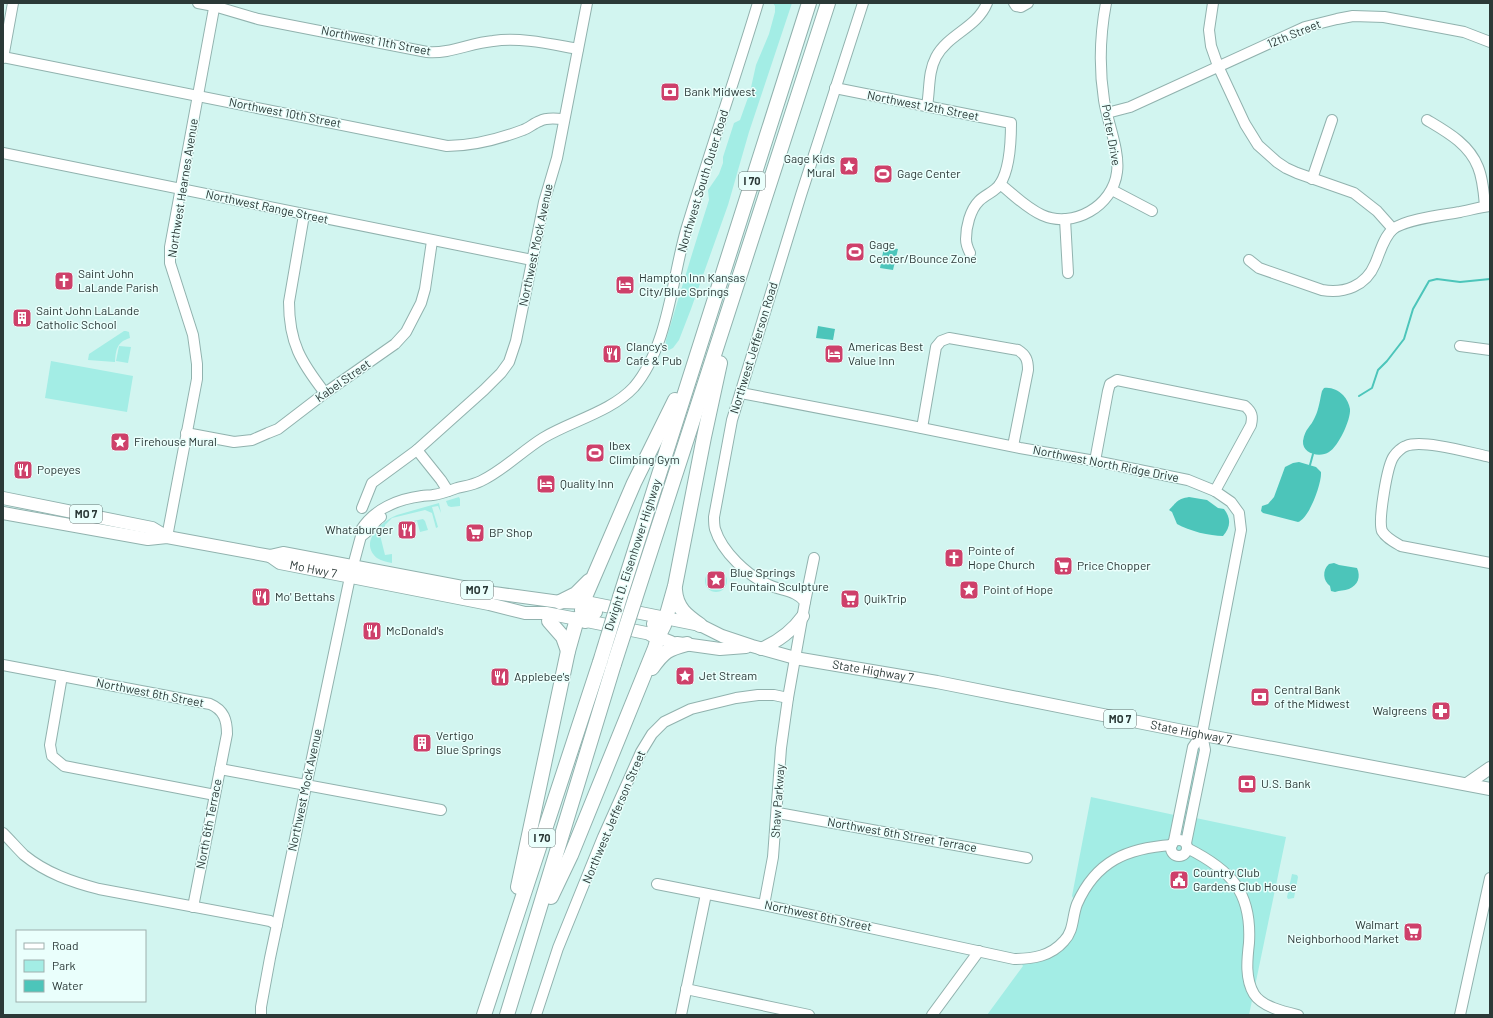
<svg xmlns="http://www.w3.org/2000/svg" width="1493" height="1018" font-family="Barlow,sans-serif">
<rect width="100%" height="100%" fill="#d2f5f0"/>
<g fill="#a3ede5">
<path d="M 773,3 L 792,3 L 749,132 L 728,205 L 691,309 L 679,340 L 673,348 L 669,350 L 666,350 L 665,348 L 666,340 C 680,293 694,247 709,200 L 708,190 L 719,174 L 723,163 L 723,157 L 734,123 L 740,120 L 750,92 L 756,65 L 769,34 L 775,12 L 775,6 Z"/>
<path d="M 124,331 L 126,331 L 129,332 L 130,338 C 117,342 116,349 115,362 L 88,360 L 89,354 Z"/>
<path d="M 119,346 L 131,347 L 128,363 L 116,361 Z"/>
<path d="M 51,361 L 133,376 L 127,412 L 45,398 Z"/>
<path d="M 459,497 L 460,499 L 460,506 L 451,507 L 448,506 L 446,501 Z"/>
<path d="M 439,503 L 441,513 L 438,506 L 432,507 L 438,527 L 436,528 L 432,513 L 425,510 L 392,518 L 385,525 L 385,533 L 380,535 L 385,555 L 392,554 L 392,563 C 387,562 382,561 377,558 C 358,542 382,521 397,515 Z"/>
<path d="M 423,519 L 425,521 L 428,530 L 420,532 L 417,521 L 404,525 L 404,523 Z"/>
<circle cx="716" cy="581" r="11"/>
<path d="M 1190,745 L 1204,747 L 1191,817 L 1286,837 L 1249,1015 L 987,1015 L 1023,966 L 1019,959 L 1027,959 L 1065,941 L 1077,906 L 1072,896 L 1091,797 L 1179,816 Z"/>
<path d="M 1292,874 L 1297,875 L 1298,877 L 1294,898 L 1288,899 L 1287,897 Z"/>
</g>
<g fill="#4cc5ba">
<path d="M 884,247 L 898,249 L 893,270 L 880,268 Z"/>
<path d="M 818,326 L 835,329 L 833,340 L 816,338 Z"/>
<path d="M 1324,388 C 1331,387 1338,390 1343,395 C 1347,399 1349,404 1350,409 C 1351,420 1338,447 1329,452 C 1320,458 1302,454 1303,441 C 1305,428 1311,427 1315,417 C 1319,409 1320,399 1322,391 Z"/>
<path d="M 1299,462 L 1316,467 L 1321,472 C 1322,483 1309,519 1298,522 L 1263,513 L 1261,511 L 1262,506 L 1268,504 L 1274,497 L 1285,467 L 1293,463 Z"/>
<path d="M 1189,497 L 1207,500 L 1218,508 L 1224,509 C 1231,518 1231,527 1223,536 C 1210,536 1189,531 1177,524 L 1172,512 L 1169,510 C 1177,502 1177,499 1189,497 Z"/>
<path d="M 1334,563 L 1339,565 L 1357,568 C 1361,577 1358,585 1349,589 C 1344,591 1340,590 1335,592 L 1331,591 L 1330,586 C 1323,581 1322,570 1329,564 Z"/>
</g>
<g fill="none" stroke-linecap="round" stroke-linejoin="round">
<g stroke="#4cc5ba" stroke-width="2">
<path d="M 1359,396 L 1372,388 L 1378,370 L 1387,361 L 1404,339 L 1413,309 L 1429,281 L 1437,279 L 1460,282 L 1490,279"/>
<path d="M 1310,465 L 1313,454"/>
</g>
<defs>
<g id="minor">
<path d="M 198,3 L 214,6 L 258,19 L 427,52 C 450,54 470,43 493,41 C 521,37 550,44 578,49"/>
<path d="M 1014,3 L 1016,6 L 1021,7 L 1028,3"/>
<path d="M 1213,3 L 1209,30 L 1211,46 L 1218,66 L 1245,124 L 1258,145 L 1277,162 L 1286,168 L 1297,173 L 1354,193 L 1377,211 L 1393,229"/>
<path d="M 3,57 L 447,146 C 473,146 499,139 523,130 C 529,128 534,123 540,121 C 547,117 556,119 564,119"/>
<path d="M 3,58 L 13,3"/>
<path d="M 835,88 L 1011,123 C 1011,141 1010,169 1000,184 C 995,192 986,194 979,201 C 970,210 966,227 966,239 C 966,244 968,249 970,253"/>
<path d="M 927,106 C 930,89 928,72 936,57 C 948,34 977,28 987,3"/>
<path d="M 1107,113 L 1130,107 L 1305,27 L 1337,19 L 1353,16 L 1384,17 L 1464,32 L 1490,42"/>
<path d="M 1427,120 C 1447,132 1469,144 1478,167 C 1483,179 1484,194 1485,206"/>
<path d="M 3,153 L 532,260"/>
<path d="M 1312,179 L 1332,120"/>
<path d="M 1000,184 C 1013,194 1026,208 1042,215 C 1073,229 1113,206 1117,172 C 1120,151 1107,121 1104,100 C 1099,68 1100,35 1106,3"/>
<path d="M 1112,190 L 1152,211"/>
<path d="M 304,215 L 289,302 C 289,343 301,362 325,393"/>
<path d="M 1065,219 L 1068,273"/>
<path d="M 1249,260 L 1259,268 L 1322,290 C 1344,294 1366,286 1375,264 C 1380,253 1383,238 1393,229 C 1406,219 1443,215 1460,212 C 1470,210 1480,207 1490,206"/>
<path d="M 1460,346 L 1490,350"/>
<path d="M 741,393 L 887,421 L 1020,448 L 1095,461 L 1188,480 L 1215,491 L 1231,502 L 1239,513 L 1241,530 L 1202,734 L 1205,750 L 1186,843"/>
<path d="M 922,428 L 936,347 L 941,341 L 949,338 L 1018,350 C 1026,355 1028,360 1028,370 L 1013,446"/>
<path d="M 186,433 L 234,442 L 252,440 L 268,433 L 278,429 L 325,393 L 395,344 L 406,332 L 421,303 L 425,289 L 432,241"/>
<path d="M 417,450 L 441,480 L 448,491"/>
<path d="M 1490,457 C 1471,453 1423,439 1406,446 C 1402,447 1396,453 1394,456 C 1387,465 1378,521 1382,531 C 1386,538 1394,542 1401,546 L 1490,563"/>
<path d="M 1095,461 L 1108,391 L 1110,384 L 1117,380 L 1245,406 C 1252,412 1253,416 1251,425 L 1215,491"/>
<path d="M 362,508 L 372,483 L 417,450 L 484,390 L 501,373 L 509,362 L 516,341 L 544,202 L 557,158 L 587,3"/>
<path d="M 361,536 C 370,532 373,522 381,517"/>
<path d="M 167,537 L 197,379 L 197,364 L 193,335 L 170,263 L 170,247 L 215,3"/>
<path d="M 805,602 L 814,558"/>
<path d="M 3,665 L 210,704 C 224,710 227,720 227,734 L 193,907"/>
<path d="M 62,676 L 50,745 L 52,756 L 64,766 L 215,795"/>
<path d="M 220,769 L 441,810"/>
<path d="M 778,813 L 1027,858"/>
<path d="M 3,833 C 10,840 17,848 24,855 C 46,873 72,882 99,889 L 270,921 L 277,925"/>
<circle cx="1179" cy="848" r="8"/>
<path d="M 1174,841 L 1193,747 L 1202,734"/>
<path d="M 1187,848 C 1231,870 1252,892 1249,943 C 1247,960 1245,979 1254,994 C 1262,1007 1285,1012 1298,1015"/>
<path d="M 657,884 L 764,905 L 1014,959 C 1033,959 1051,956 1064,941 C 1074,931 1072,917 1077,904 C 1096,861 1127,848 1172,845"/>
<path d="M 764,905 L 773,857 L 781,748 L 788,698 L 805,602 C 796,590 782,591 769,585 C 748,576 722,552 715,529 C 714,525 714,521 714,517 L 732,420 L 801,195 L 863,3"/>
<path d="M 686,989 L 809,1015"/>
<path d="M 261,1015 L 261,1007 L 270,958 L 350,577 L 361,536 L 361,530 C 374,509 398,499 422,496 C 425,495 429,496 433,495 C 441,494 449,491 457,488 C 465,486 473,485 481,481 C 504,470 522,451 543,438 C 571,421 611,412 634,387 C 668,347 672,279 686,230 C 709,154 735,79 758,3"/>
<path d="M 536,1015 L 558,948 L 603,837 L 641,752 L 652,734 L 664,722 L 691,709 L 736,698 L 758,695 L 774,695 L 788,698"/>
<path d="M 681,1015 L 706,894"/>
<path d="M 932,1015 L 979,951"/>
<path d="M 1460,1015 L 1490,878"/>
</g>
<g id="major">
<path d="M 3,498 L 152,528 L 167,537"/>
<path id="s1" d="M 3,513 L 148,539 L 167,537 L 270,556 L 283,553 L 494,593 L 560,602 L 591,603 L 700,625 L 722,636 L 752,646 L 795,658 L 937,682 L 1188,732 L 1490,789"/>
<path id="s2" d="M 270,556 L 280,563 L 489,604 L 525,613 L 546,613 L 577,619 L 651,634 L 671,642"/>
<path d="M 677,643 L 720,649 L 746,647"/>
<path d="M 761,649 C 777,642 793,630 803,616"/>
<path d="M 1467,784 L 1490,768"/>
</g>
<g id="highway">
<path d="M 675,590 C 676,608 687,616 700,625"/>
<path d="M 620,597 L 809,3"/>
<path d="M 635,599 L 828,3"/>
<path d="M 560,602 L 576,594 L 589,581"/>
<path d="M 549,621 L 563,637 L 568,651"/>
<path d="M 585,621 L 582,610 L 585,597 L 634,483 L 675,400"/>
<path d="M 651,634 L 661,631 L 664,625 L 675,586 L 704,437 L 720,363"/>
<path d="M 652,668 C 664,651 668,649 687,644"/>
<path d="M 518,887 L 568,651 L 577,619 L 583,615 L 595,612"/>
<path d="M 551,897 L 571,855 L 655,648 L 658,637 L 654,624"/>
<path d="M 484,1015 L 600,662"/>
<path d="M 507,1015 L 614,664"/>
</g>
</defs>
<use href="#minor" stroke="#91b2ae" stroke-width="12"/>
<use href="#major" stroke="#91b2ae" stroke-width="14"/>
<use href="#highway" stroke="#91b2ae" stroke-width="16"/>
<use href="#minor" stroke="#fff" stroke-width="10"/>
<use href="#major" stroke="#fff" stroke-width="12"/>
<use href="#highway" stroke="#fff" stroke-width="14"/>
<defs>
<g id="highway-bridge">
<path d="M 600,662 L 620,597"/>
<path d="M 614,664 L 635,599"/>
</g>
</defs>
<use href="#highway-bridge" stroke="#91b2ae" stroke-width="16" stroke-linecap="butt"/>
<use href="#highway-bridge" stroke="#fff" stroke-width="14"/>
</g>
<defs>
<symbol id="bank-square" viewBox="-11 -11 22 22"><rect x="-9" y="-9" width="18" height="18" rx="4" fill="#ce406a" stroke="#eafffc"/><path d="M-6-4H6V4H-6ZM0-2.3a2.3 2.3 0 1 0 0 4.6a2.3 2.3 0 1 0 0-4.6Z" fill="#fff"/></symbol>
<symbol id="sight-square" viewBox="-11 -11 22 22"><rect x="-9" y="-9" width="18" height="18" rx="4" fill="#ce406a" stroke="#eafffc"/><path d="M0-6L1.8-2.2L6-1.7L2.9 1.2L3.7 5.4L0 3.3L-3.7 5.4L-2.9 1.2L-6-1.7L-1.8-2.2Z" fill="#fff"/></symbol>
<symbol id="stadium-square" viewBox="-11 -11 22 22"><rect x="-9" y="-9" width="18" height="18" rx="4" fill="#ce406a" stroke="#eafffc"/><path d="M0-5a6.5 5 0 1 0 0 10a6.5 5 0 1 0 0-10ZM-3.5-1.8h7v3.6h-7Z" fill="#fff"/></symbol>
<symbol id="church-square" viewBox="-11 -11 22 22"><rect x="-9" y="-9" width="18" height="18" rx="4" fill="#ce406a" stroke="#eafffc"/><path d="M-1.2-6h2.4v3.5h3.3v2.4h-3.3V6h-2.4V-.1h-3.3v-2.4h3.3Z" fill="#fff"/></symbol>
<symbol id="hotel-square" viewBox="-11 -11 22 22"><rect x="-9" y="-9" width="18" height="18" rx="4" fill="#ce406a" stroke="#eafffc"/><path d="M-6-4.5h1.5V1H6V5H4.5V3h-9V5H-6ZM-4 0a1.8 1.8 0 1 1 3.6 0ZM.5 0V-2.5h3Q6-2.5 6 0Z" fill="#fff"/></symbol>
<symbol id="building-square" viewBox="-11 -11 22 22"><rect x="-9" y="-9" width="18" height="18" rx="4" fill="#ce406a" stroke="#eafffc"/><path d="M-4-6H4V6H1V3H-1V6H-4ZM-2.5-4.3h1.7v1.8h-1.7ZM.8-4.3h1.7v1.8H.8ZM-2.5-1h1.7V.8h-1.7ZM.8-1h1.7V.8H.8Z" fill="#fff"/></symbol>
<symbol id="restaurant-square" viewBox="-11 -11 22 22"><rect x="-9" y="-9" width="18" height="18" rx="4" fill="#ce406a" stroke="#eafffc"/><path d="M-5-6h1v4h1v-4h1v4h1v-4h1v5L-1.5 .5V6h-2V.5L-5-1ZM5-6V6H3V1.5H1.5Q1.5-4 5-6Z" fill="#fff"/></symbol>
<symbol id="supermarket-square" viewBox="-11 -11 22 22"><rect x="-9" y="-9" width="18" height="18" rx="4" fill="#ce406a" stroke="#eafffc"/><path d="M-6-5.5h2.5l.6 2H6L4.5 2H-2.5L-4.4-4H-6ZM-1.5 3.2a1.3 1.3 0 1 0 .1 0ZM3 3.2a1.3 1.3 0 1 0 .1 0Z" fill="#fff"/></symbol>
<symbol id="pharmacy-square" viewBox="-11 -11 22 22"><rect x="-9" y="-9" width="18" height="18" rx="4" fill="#ce406a" stroke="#eafffc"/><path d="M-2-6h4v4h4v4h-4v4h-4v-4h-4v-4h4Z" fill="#fff"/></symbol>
<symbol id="civic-square" viewBox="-11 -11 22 22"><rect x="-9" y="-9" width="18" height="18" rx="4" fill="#ce406a" stroke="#eafffc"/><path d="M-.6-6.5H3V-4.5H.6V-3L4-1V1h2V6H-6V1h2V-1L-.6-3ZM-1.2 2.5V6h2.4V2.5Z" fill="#fff"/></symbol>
</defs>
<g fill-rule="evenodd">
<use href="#bank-square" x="659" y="81" width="22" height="22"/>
<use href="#sight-square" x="838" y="155" width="22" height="22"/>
<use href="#stadium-square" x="872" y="163" width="22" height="22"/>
<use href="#stadium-square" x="844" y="241" width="22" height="22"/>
<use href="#church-square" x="53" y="270" width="22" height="22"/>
<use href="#hotel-square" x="614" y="274" width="22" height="22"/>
<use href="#building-square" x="11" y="307" width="22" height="22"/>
<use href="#restaurant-square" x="601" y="343" width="22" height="22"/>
<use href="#hotel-square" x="823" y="343" width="22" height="22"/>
<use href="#sight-square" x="109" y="431" width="22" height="22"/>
<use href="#stadium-square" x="584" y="442" width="22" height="22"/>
<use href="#restaurant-square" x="12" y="459" width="22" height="22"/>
<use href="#hotel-square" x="535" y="473" width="22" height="22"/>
<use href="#restaurant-square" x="396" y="519" width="22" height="22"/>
<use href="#supermarket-square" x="464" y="522" width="22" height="22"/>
<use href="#church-square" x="943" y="547" width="22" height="22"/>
<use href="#supermarket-square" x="1052" y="555" width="22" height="22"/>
<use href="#sight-square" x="705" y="569" width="22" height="22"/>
<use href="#sight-square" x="958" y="579" width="22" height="22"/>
<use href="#restaurant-square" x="250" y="586" width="22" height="22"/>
<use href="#supermarket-square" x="839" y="588" width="22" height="22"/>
<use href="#restaurant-square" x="361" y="620" width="22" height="22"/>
<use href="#sight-square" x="674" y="665" width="22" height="22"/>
<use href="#restaurant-square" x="489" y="666" width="22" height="22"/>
<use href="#bank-square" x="1249" y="686" width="22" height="22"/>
<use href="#pharmacy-square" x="1430" y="700" width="22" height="22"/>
<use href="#building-square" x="411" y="732" width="22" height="22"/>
<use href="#bank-square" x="1236" y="773" width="22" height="22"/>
<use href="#civic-square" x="1168" y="869" width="22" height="22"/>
<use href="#supermarket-square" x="1402" y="921" width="22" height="22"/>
</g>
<g text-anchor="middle" stroke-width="3" stroke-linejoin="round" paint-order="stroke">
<g fill="#eafffc" stroke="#647472" stroke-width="1">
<rect x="739" y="172" width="26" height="18" rx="3"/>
<rect x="70" y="505" width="32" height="18" rx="3"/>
<rect x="461" y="581" width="32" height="18" rx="3"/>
<rect x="1104" y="710" width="32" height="18" rx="3"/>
<rect x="529" y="829" width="26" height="18" rx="3"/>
</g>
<g font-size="11" font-weight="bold" fill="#2b3937">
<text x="752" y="185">I 70</text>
<text x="86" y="518">MO 7</text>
<text x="477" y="594">MO 7</text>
<text x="1120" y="723">MO 7</text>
<text x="542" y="842">I 70</text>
</g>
<g font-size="12" fill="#2b3937" stroke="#eafffc">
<text transform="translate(1294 34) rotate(-22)" y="4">12th Street</text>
<text transform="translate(376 41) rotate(11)" y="4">Northwest 11th Street</text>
<text transform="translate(923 106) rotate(11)" y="4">Northwest 12th Street</text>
<text transform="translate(285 113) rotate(11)" y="4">Northwest 10th Street</text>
<text transform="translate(1111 135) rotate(80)" y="4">Porter Drive</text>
<text transform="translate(703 181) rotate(-73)" y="4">Northwest South Outer Road</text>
<text transform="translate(183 188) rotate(-81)" y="4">Northwest Hearnes Avenue</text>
<text transform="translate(267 207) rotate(12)" y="4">Northwest Range Street</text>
<text transform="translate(536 245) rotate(-78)" y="4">Northwest Mock Avenue</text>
<text transform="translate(754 348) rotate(-73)" y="4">Northwest Jefferson Road</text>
<text transform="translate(343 381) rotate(-35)" y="4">Kabel Street</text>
<text transform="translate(1106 464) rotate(11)" y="4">Northwest North Ridge Drive</text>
<text transform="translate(633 555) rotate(-72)" y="4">Dwight D. Eisenhower Highway</text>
<text dy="4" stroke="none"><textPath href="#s2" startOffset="46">Mo Hwy 7</textPath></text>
<text dy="4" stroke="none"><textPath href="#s1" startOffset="888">State Highway 7</textPath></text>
<text transform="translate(150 693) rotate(11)" y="4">Northwest 6th Street</text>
<text dy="4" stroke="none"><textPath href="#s1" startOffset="1212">State Highway 7</textPath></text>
<text transform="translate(305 790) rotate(-78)" y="4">Northwest Mock Avenue</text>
<text transform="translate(778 801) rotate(-86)" y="4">Shaw Parkway</text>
<text transform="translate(614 817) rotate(-67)" y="4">Northwest Jefferson Street</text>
<text transform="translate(209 824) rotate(-79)" y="4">North 6th Terrace</text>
<text transform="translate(902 835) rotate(10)" y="4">Northwest 6th Street Terrace</text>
<text transform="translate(818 916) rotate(12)" y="4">Northwest 6th Street</text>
</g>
<g font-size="12" fill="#2b3937" stroke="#eafffc" text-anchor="start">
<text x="684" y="96">Bank Midwest</text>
<text x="835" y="163" text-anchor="end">Gage Kids<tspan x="835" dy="14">Mural</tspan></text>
<text x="897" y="178">Gage Center</text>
<text x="869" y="249">Gage<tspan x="869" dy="14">Center/Bounce Zone</tspan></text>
<text x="78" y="278">Saint John<tspan x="78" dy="14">LaLande Parish</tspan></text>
<text x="639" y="282">Hampton Inn Kansas<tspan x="639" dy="14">City/Blue Springs</tspan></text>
<text x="36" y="315">Saint John LaLande<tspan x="36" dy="14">Catholic School</tspan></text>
<text x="626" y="351">Clancy's<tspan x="626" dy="14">Cafe &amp; Pub</tspan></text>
<text x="848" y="351">Americas Best<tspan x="848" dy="14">Value Inn</tspan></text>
<text x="134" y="446">Firehouse Mural</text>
<text x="609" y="450">Ibex<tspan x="609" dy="14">Climbing Gym</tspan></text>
<text x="37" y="474">Popeyes</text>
<text x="560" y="488">Quality Inn</text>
<text x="393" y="534" text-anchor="end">Whataburger</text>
<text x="489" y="537">BP Shop</text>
<text x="968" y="555">Pointe of<tspan x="968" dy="14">Hope Church</tspan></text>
<text x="1077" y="570">Price Chopper</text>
<text x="730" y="577">Blue Springs<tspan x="730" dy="14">Fountain Sculpture</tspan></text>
<text x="983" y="594">Point of Hope</text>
<text x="275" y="601">Mo' Bettahs</text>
<text x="864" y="603">QuikTrip</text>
<text x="386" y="635">McDonald's</text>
<text x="699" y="680">Jet Stream</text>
<text x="514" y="681">Applebee's</text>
<text x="1274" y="694">Central Bank<tspan x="1274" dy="14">of the Midwest</tspan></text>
<text x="1427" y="715" text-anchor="end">Walgreens</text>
<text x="436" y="740">Vertigo<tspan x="436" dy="14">Blue Springs</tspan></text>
<text x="1261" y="788">U.S. Bank</text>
<text x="1193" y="877">Country Club<tspan x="1193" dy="14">Gardens Club House</tspan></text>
<text x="1399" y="929" text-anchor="end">Walmart<tspan x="1399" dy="14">Neighborhood Market</tspan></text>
</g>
</g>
<rect width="1493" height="1018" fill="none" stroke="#2b3937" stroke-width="8"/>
<rect x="16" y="930" width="130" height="72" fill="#eafffc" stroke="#9eb0ad"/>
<rect x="24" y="943" width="20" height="6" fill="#ffffff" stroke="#9eb0ad"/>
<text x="52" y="950" font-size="12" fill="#2b3937">Road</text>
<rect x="24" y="960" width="20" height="12" fill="#a3ede5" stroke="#9eb0ad"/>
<text x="52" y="970" font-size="12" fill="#2b3937">Park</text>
<rect x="24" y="980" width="20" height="12" fill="#4cc5ba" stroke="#9eb0ad"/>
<text x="52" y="990" font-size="12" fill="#2b3937">Water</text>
</svg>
